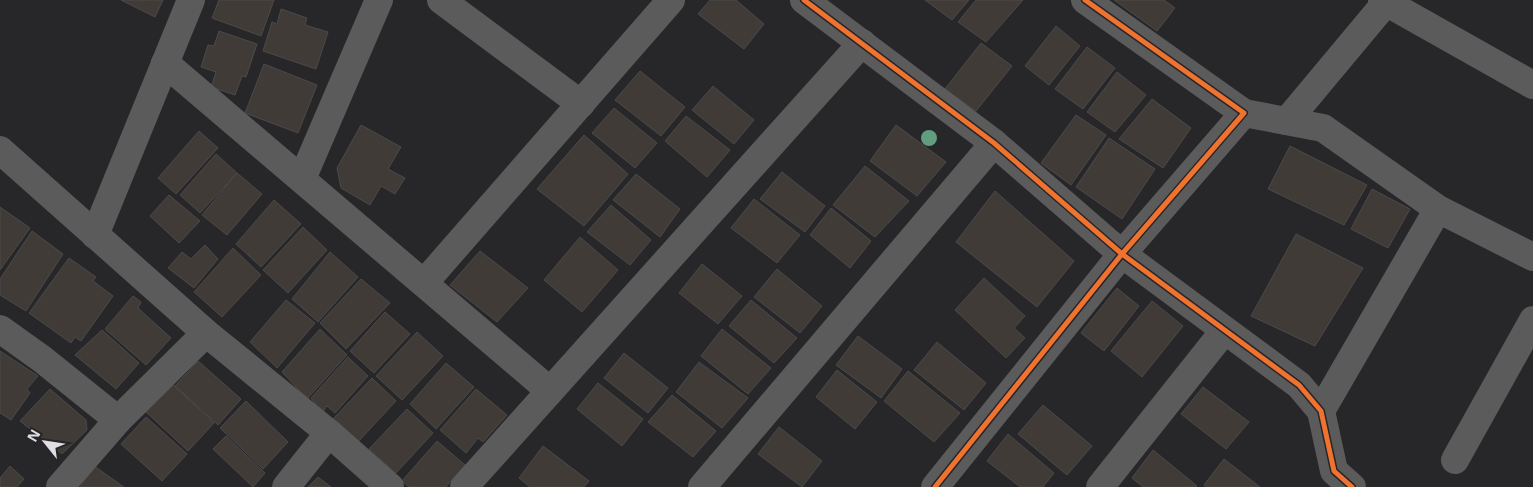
<svg xmlns="http://www.w3.org/2000/svg" width="1533" height="487" font-family="'Noto Sans',sans-serif">
<rect width="100%" height="100%" fill="#272629"/>
<g fill="#403b37" stroke="#4b4a4b">
<path d="M 121,0 L 163,0 L 155,17 Z"/>
<path d="M 219,0 L 274,0 L 261,36 L 212,18 Z"/>
<path d="M 710,0 L 736,0 L 764,24 L 744,49 L 698,14 Z"/>
<path d="M 925,0 L 969,0 L 952,20 Z"/>
<path d="M 976,0 L 1023,0 L 986,42 L 958,22 Z"/>
<path d="M 1114,0 L 1164,0 L 1175,8 L 1157,31 Z"/>
<path d="M 281,9 L 307,18 L 305,25 L 328,32 L 316,69 L 263,51 L 272,22 L 277,24 Z"/>
<path d="M 1056,26 L 1080,46 L 1049,85 L 1025,66 Z"/>
<path d="M 219,31 L 257,44 L 246,77 L 242,76 L 235,95 L 211,87 L 216,72 L 201,67 L 208,45 L 214,46 Z"/>
<path d="M 981,43 L 1012,66 L 976,111 L 945,89 Z"/>
<path d="M 1087,47 L 1115,68 L 1083,109 L 1055,89 Z"/>
<path d="M 264,64 L 317,85 L 298,133 L 245,113 Z"/>
<path d="M 640,71 L 685,107 L 661,136 L 615,100 Z"/>
<path d="M 1117,72 L 1146,95 L 1115,132 L 1087,112 Z"/>
<path d="M 713,86 L 754,120 L 734,144 L 692,110 Z"/>
<path d="M 1152,99 L 1191,128 L 1163,168 L 1119,139 Z"/>
<path d="M 614,108 L 657,143 L 635,168 L 592,133 Z"/>
<path d="M 1076,115 L 1106,135 L 1071,185 L 1041,163 Z"/>
<path d="M 686,116 L 730,150 L 707,177 L 665,141 Z"/>
<path d="M 361,125 L 401,147 L 388,169 L 405,178 L 395,194 L 381,186 L 370,205 L 341,188 L 337,168 Z"/>
<path d="M 896,125 L 946,162 L 917,196 L 870,161 Z"/>
<path d="M 199,131 L 218,148 L 176,194 L 158,178 Z"/>
<path d="M 584,135 L 628,174 L 584,226 L 537,189 Z"/>
<path d="M 1109,138 L 1155,169 L 1122,219 L 1076,187 Z"/>
<path d="M 1290,146 L 1367,185 L 1344,225 L 1268,189 Z"/>
<path d="M 216,154 L 237,173 L 200,213 L 180,195 Z"/>
<path d="M 865,166 L 909,201 L 875,237 L 833,205 Z"/>
<path d="M 782,172 L 825,206 L 805,232 L 760,199 Z"/>
<path d="M 237,173 L 262,194 L 227,235 L 202,215 Z"/>
<path d="M 636,174 L 680,209 L 660,237 L 613,200 Z"/>
<path d="M 1372,189 L 1410,209 L 1388,248 L 1351,229 Z"/>
<path d="M 995,191 L 1074,261 L 1037,307 L 956,242 Z"/>
<path d="M 169,195 L 200,221 L 179,243 L 150,216 Z"/>
<path d="M 754,199 L 800,235 L 777,263 L 731,228 Z"/>
<path d="M 274,200 L 301,224 L 261,267 L 236,244 Z"/>
<path d="M 611,205 L 651,240 L 630,265 L 587,232 Z"/>
<path d="M 0,207 L 30,228 L 0,270 Z"/>
<path d="M 831,208 L 871,241 L 850,268 L 810,235 Z"/>
<path d="M 303,227 L 327,250 L 288,293 L 263,270 Z"/>
<path d="M 32,231 L 63,254 L 26,311 L 0,295 L 0,279 Z"/>
<path d="M 1296,234 L 1363,268 L 1315,346 L 1251,316 Z"/>
<path d="M 580,237 L 618,270 L 582,312 L 544,280 Z"/>
<path d="M 205,245 L 218,259 L 194,288 L 168,268 L 182,252 L 191,259 Z"/>
<path d="M 233,248 L 261,275 L 222,317 L 194,292 Z"/>
<path d="M 480,251 L 528,288 L 497,322 L 450,285 Z"/>
<path d="M 330,252 L 358,277 L 318,322 L 292,299 Z"/>
<path d="M 69,258 L 96,277 L 93,281 L 113,296 L 81,341 L 75,337 L 71,343 L 29,313 Z"/>
<path d="M 702,264 L 742,296 L 718,324 L 679,293 Z"/>
<path d="M 777,269 L 822,306 L 800,333 L 754,297 Z"/>
<path d="M 984,278 L 1025,316 L 1014,328 L 1025,338 L 1006,358 L 955,310 Z"/>
<path d="M 361,279 L 390,303 L 346,349 L 320,323 Z"/>
<path d="M 1117,288 L 1139,306 L 1104,351 L 1081,333 Z"/>
<path d="M 133,296 L 141,302 L 138,308 L 171,338 L 146,365 L 105,329 Z"/>
<path d="M 286,300 L 315,323 L 277,368 L 250,342 Z"/>
<path d="M 751,300 L 797,338 L 774,363 L 729,326 Z"/>
<path d="M 1152,301 L 1183,326 L 1142,377 L 1111,351 Z"/>
<path d="M 385,312 L 410,334 L 374,373 L 350,351 Z"/>
<path d="M 320,329 L 347,355 L 307,399 L 282,372 Z"/>
<path d="M 722,329 L 771,368 L 748,394 L 701,356 Z"/>
<path d="M 102,330 L 139,363 L 116,389 L 75,355 Z"/>
<path d="M 417,332 L 443,356 L 402,400 L 376,376 Z"/>
<path d="M 858,336 L 902,369 L 881,398 L 836,365 Z"/>
<path d="M 937,342 L 986,383 L 964,410 L 914,370 Z"/>
<path d="M 0,351 L 38,376 L 27,389 L 30,393 L 11,420 L 0,413 Z"/>
<path d="M 624,353 L 668,388 L 648,413 L 604,378 Z"/>
<path d="M 348,357 L 368,376 L 335,413 L 327,406 L 322,413 L 311,398 Z"/>
<path d="M 198,361 L 241,399 L 218,425 L 175,386 Z"/>
<path d="M 699,362 L 748,398 L 722,428 L 676,392 Z"/>
<path d="M 446,363 L 474,387 L 436,429 L 410,404 Z"/>
<path d="M 837,370 L 877,402 L 855,429 L 816,397 Z"/>
<path d="M 908,371 L 960,413 L 934,442 L 884,401 Z"/>
<path d="M 372,378 L 396,401 L 356,444 L 331,421 Z"/>
<path d="M 171,383 L 214,423 L 188,451 L 145,411 Z"/>
<path d="M 598,383 L 643,419 L 622,446 L 577,409 Z"/>
<path d="M 1203,387 L 1249,422 L 1226,449 L 1181,414 Z"/>
<path d="M 50,389 L 86,420 L 87,430 L 62,454 L 20,421 Z"/>
<path d="M 476,389 L 507,415 L 483,442 L 478,438 L 466,453 L 440,430 Z"/>
<path d="M 672,395 L 716,431 L 693,457 L 648,422 Z"/>
<path d="M 246,401 L 288,442 L 263,469 L 220,428 Z"/>
<path d="M 1043,405 L 1092,446 L 1067,475 L 1018,434 Z"/>
<path d="M 407,409 L 433,433 L 396,473 L 369,449 Z"/>
<path d="M 146,417 L 187,454 L 162,481 L 121,444 Z"/>
<path d="M 779,427 L 822,461 L 802,487 L 758,454 Z"/>
<path d="M 1008,434 L 1054,473 L 1043,487 L 1020,487 L 987,461 Z"/>
<path d="M 226,436 L 265,473 L 253,487 L 213,449 Z"/>
<path d="M 437,441 L 465,465 L 446,487 L 409,487 L 402,481 Z"/>
<path d="M 543,446 L 589,481 L 584,487 L 530,487 L 519,478 Z"/>
<path d="M 1153,450 L 1197,486 L 1196,487 L 1143,487 L 1132,478 Z"/>
<path d="M 1224,459 L 1260,487 L 1206,487 L 1204,485 Z"/>
<path d="M 10,466 L 24,479 L 17,487 L 0,487 L 0,478 Z"/>
<path d="M 94,466 L 124,487 L 80,487 Z"/>
<path d="M 318,477 L 331,487 L 308,487 Z"/>
</g>
<g fill="none" stroke-linecap="round" stroke-linejoin="round">
<g stroke="#5c5b5b" stroke-width="28">
<path d="M 441,0 L 581,104"/>
<path d="M 804,0 L 994,143 L 1122,254 L 1299,385 L 1321,411 L 1334,471 L 1352,487"/>
<path d="M 1382,0 L 1533,85"/>
<path d="M 165,63 L 550,391"/>
<path d="M 1244,113 L 1323,128 L 1438,209 L 1533,257"/>
<path d="M 1287,121 L 1388,0"/>
<path d="M 0,150 L 206,333 L 329,433 L 390,487"/>
<path d="M 302,179 L 379,0"/>
<path d="M 95,235 L 191,0"/>
<path d="M 424,283 L 671,0"/>
<path d="M 0,329 L 42,359 L 118,420"/>
<path d="M 1321,411 L 1438,209"/>
<path d="M 1455,460 L 1533,320"/>
<path d="M 60,487 L 118,420 L 206,333"/>
<path d="M 286,487 L 329,433"/>
<path d="M 464,487 L 862,43"/>
<path d="M 702,487 L 994,143"/>
<path d="M 935,487 L 1122,254 L 1244,113 L 1085,0"/>
<path d="M 1100,487 L 1224,331"/>
</g>
<defs>
<g id="cycleway">
<path d="M 804,0 L 994,143 L 1122,254 L 1299,385 L 1321,411 L 1334,471 L 1352,487"/>
<path d="M 935,487 L 1122,254 L 1244,113 L 1085,0"/>
</g>
</defs>
<use href="#cycleway" stroke="#26252a" stroke-width="8"/>
<use href="#cycleway" stroke="#ef722f" stroke-width="5"/>
</g>
<circle fill="#619d7e" cx="929" cy="138" r="8"/>
<g transform="translate(45 442) rotate(300)" stroke="#26252a" stroke-width="4" paint-order="stroke">
<path d="M0-4L9 19L0 12L-9 19Z" fill="#dfdfe3"/>
<text y="-8" font-size="14" font-weight="bold" text-anchor="middle" fill="#dfdfe3">N</text>
</g>
</svg>
